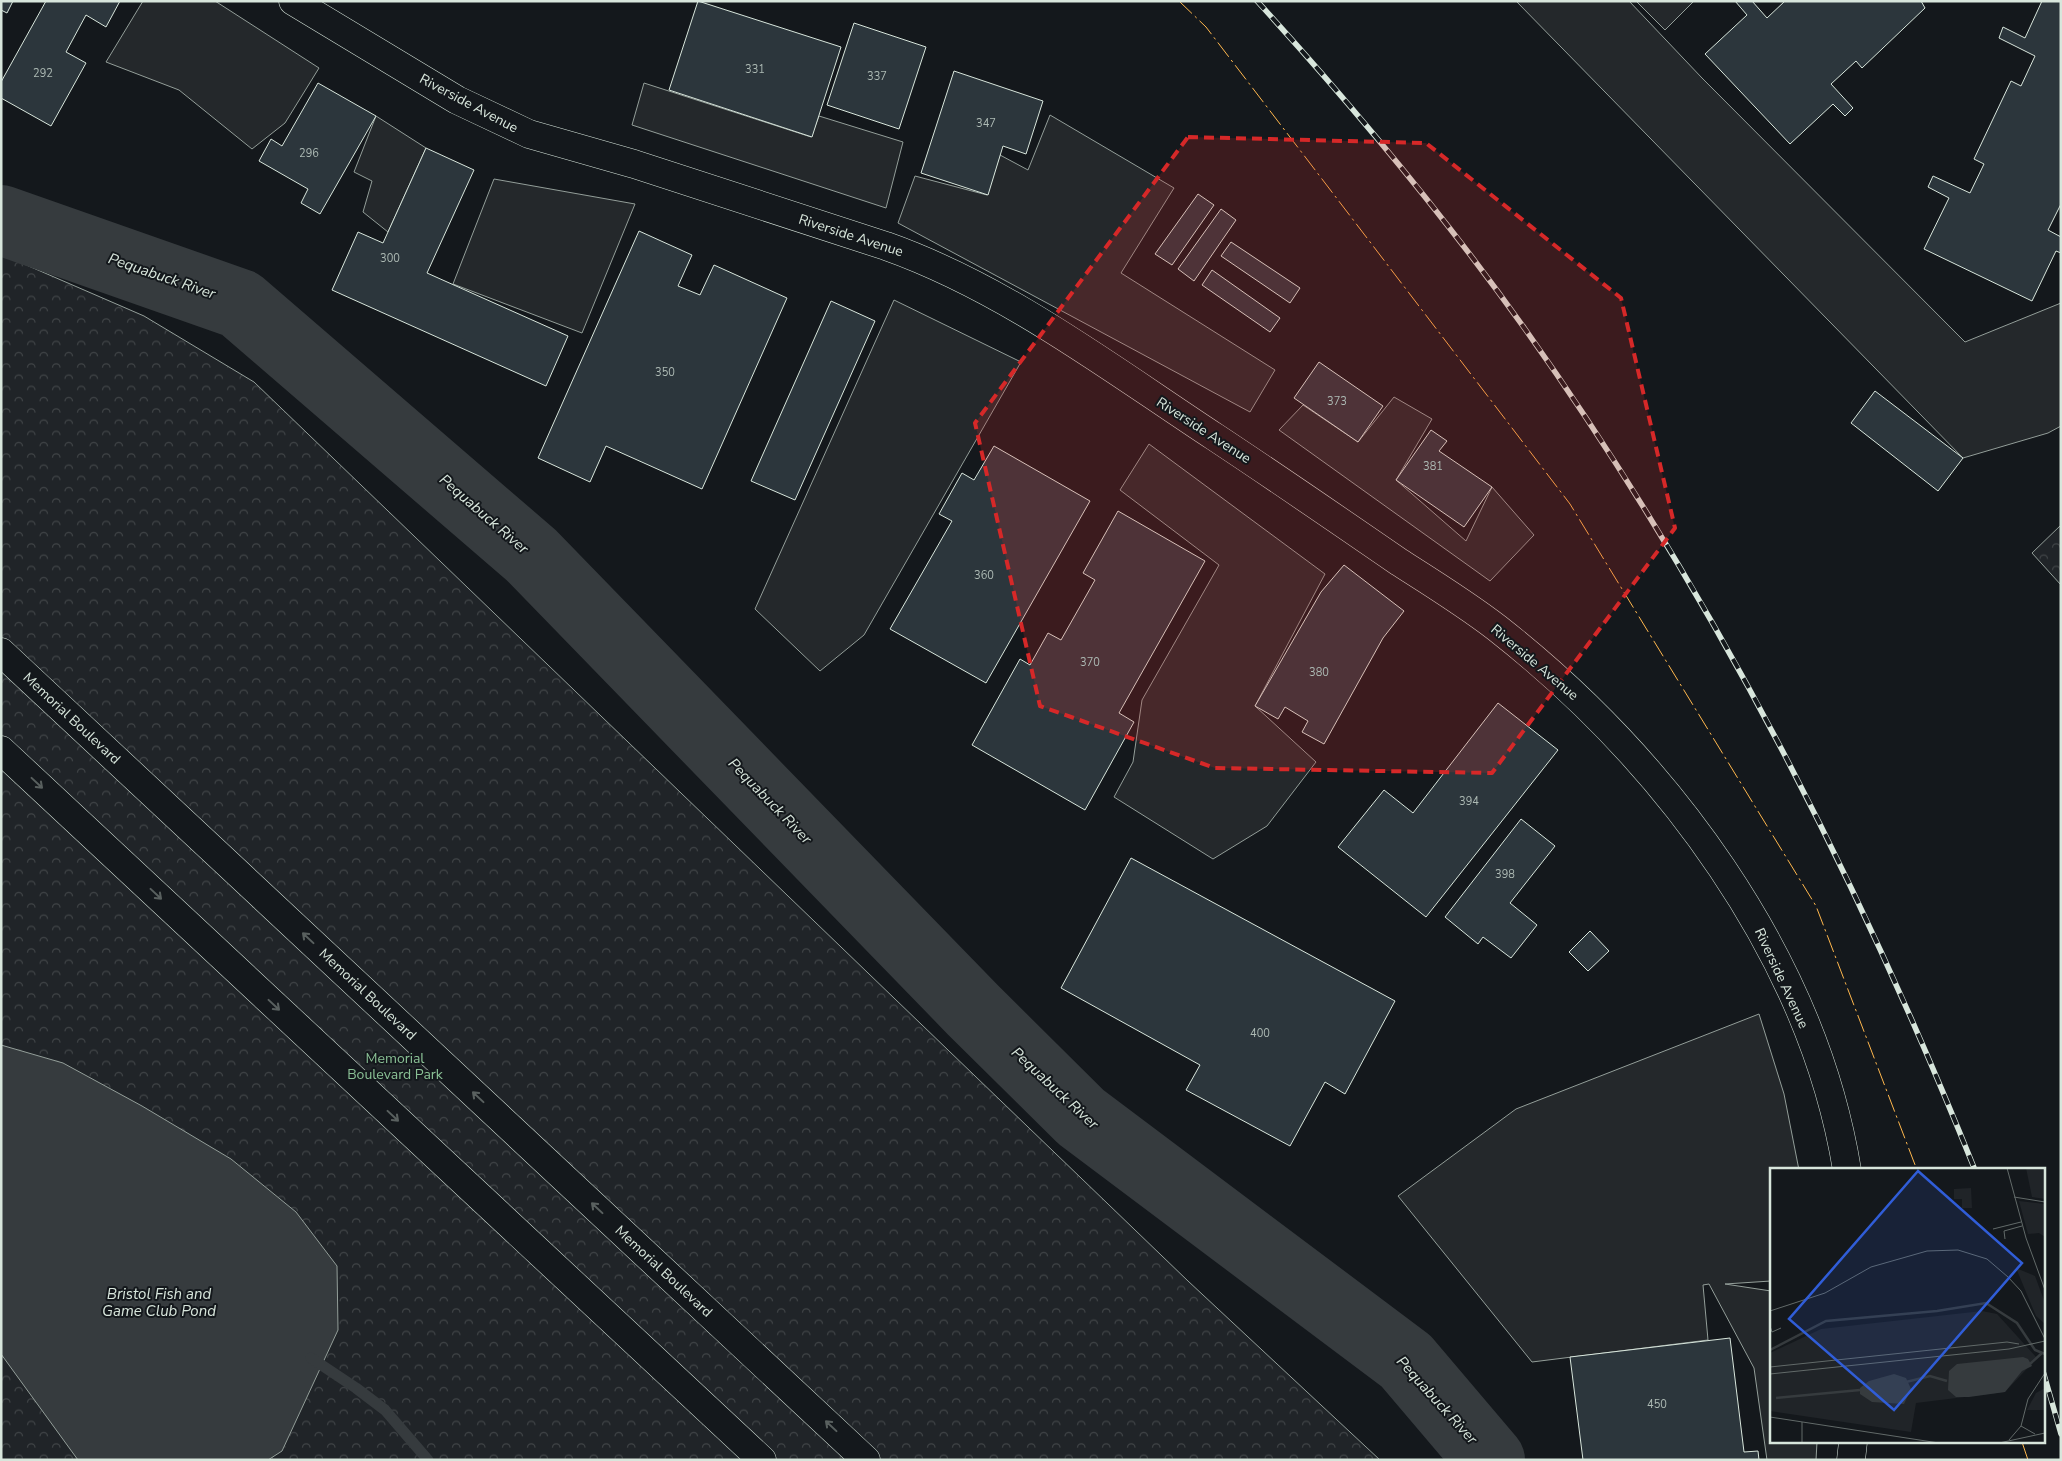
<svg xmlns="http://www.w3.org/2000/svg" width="2062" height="1461" font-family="'Nunito Sans',sans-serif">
<defs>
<pattern id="forest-crowns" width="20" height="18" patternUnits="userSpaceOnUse" patternTransform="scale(1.25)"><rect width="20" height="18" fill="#202428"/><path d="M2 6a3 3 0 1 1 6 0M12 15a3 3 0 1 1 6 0" fill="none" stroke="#404447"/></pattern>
</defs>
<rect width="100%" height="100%" fill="#14181c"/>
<g fill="url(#forest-crowns)" stroke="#939e99">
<path d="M 1,254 L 144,316 L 254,382 L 1188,1281 L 1380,1460 L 1,1460 Z"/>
<path d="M 2061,525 L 2061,585 L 2032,553 Z"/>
</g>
<g fill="#24282b" stroke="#939e99">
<path d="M 143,1 L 215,1 L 319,68 L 285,123 L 252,149 L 179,90 L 106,62 Z"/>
<path d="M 1516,1 L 1629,1 L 1702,78 L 1965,342 L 2061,303 L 2061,426 L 2048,433 L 1963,458 Z"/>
<path d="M 1636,1 L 1694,1 L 1665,30 Z"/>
<path d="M 644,83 L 811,137 L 819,116 L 903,142 L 886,208 L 632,125 Z"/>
<path d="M 1050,115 L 1174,188 L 1121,273 L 1275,370 L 1250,412 L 898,223 L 915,176 L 987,195 L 1000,155 L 1028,170 Z"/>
<path d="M 376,116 L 426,148 L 388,232 L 363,212 L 372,181 L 354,172 Z"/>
<path d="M 494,179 L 635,204 L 582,333 L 453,284 Z"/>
<path d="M 894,300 L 1021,362 L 864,635 L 820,671 L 755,609 Z"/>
<path d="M 1394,397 L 1432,419 L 1396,480 L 1466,541 L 1492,487 L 1534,535 L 1490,581 L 1279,430 L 1303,405 L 1358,442 Z"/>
<path d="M 1149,444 L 1325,574 L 1255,706 L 1316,762 L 1267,826 L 1213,859 L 1114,797 L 1133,762 L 1142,700 L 1219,565 L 1120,490 Z"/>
<path d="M 1759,1014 L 1784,1094 L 1799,1170 L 1771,1170 L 1771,1281 L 1725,1284 L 1771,1291 L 1771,1442 L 1817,1442 L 1816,1460 L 1767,1460 L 1754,1368 L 1709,1284 L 1703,1285 L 1708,1340 L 1532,1362 L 1398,1196 L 1516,1109 Z"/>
</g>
<path fill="#363b3e" stroke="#939e99" d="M 1,1045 L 63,1063 L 142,1106 L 231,1159 L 296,1212 L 337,1266 L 338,1330 L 282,1451 L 268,1460 L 78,1460 L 1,1354 Z"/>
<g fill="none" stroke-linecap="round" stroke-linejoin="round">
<path stroke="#363b3e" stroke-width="11" d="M 311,1358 L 356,1388 L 385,1410 L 428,1460"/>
<path stroke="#363b3e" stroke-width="70" d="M 1,220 L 240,304 L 531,555 L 973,1010 L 1081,1117 L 1406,1361 L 1490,1460"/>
</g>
<g fill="#2c363c" stroke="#d8e6dc">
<path d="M 1,1 L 13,1 L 7,13 L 1,10 Z"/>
<path d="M 46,1 L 120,1 L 106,27 L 86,15 L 66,52 L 86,63 L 51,126 L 1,98 L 1,82 Z"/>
<path d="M 698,1 L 841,47 L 812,137 L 669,90 Z"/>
<path d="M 1735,1 L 1752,1 L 1767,18 L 1785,1 L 1921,1 L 1925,8 L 1862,68 L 1856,61 L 1831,84 L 1853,108 L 1845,116 L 1833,104 L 1790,144 L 1705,54 L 1747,15 Z"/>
<path d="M 2042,1 L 2061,1 L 2061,204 L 2048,230 L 2061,237 L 2061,253 L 2056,251 L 2032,301 L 1924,249 L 1949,198 L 1928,187 L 1933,176 L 1970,193 L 1984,164 L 1974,159 L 2011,81 L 2021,86 L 2035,56 L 1999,38 L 2003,27 L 2025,38 Z"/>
<path d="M 854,23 L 926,47 L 899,129 L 827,105 Z"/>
<path d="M 954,71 L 1043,101 L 1026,154 L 1003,146 L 988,195 L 921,173 Z"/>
<path d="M 318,83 L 376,116 L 320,214 L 301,203 L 308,189 L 259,161 L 271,139 L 282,146 Z"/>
<path d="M 426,148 L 474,170 L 427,273 L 568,336 L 546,386 L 332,290 L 358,232 L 383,243 Z"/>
<path d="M 1198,194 L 1214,205 L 1172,265 L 1155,254 Z"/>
<path d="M 1221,209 L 1236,220 L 1194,281 L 1178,269 Z"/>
<path d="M 639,231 L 692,255 L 678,286 L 700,295 L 714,265 L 787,298 L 702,489 L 606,446 L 590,482 L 538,458 Z"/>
<path d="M 1231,242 L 1300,288 L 1290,303 L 1221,256 Z"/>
<path d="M 1212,270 L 1280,318 L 1270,332 L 1202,285 Z"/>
<path d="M 831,301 L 875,321 L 795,500 L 751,481 Z"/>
<path d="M 1319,362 L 1383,406 L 1358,442 L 1294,398 Z"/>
<path d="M 1875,391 L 1963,458 L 1938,491 L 1851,423 Z"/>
<path d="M 1431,430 L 1447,441 L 1439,451 L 1492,487 L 1464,527 L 1396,480 Z"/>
<path d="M 994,446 L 1090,501 L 986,683 L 890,629 L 952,521 L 939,514 L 962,473 L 974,480 Z"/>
<path d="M 1118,511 L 1205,561 L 1119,713 L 1134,722 L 1085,810 L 972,745 L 1020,659 L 1030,665 L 1048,633 L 1061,640 L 1095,580 L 1083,573 Z"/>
<path d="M 1344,565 L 1404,611 L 1383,638 L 1324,744 L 1302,732 L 1308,721 L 1285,707 L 1278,719 L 1255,706 L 1321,592 Z"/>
<path d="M 1498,703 L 1558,750 L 1426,917 L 1338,847 L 1384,790 L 1413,813 Z"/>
<path d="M 1521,819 L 1555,846 L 1510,903 L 1537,925 L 1511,958 L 1483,937 L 1478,944 L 1445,917 Z"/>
<path d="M 1131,858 L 1395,1001 L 1345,1094 L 1325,1082 L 1290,1146 L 1186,1090 L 1200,1065 L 1061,988 Z"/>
<path d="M 1590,931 L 1609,951 L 1588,971 L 1569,952 Z"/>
<path d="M 1730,1338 L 1744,1452 L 1758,1451 L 1759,1460 L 1583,1460 L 1570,1357 Z"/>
</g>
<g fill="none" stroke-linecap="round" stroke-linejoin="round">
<defs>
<g id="major">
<path d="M 1,652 L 866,1460"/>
<path d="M 1,750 L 762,1460"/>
</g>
<g id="highway">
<path d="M 293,1 L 457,100 L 529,134 L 634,164 L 886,246 C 1005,288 1110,368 1215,437 C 1277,478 1338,520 1399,562 C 1432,583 1466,604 1497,628 C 1665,760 1812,955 1847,1170"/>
<path d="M 1851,1460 L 1853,1442"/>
</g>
</defs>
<use href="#major" stroke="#d8e6dc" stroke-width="29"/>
<use href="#highway" stroke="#d8e6dc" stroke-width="29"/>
<use href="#major" stroke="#14181c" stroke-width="28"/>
<use href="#highway" stroke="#14181c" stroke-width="28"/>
<defs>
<g id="rail">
<path d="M 1257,1 C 1352,105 1443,214 1525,329 C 1710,589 1856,874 1975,1170"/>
<path d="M 2043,1371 L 2061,1434"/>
</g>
</defs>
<use href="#rail" stroke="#d8e6dc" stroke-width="5.5"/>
<use href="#rail" stroke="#14181c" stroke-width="4" stroke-dasharray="11" stroke-linecap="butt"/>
<g stroke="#ffb74d" stroke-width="1" stroke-dasharray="18 4 2.5 4" stroke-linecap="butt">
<path d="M 1179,1 L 1206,27 L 1570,504 L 1816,906 L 1917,1170"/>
<path d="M 2022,1442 L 2028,1460"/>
</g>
</g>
<defs><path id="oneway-shaft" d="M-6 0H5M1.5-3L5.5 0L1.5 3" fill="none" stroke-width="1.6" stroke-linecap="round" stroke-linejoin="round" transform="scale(1.25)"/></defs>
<g stroke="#59605f">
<use href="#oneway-shaft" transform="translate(37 783) rotate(43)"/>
<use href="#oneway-shaft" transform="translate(156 894) rotate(43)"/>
<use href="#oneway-shaft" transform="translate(308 938) rotate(-137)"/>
<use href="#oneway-shaft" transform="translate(274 1005) rotate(43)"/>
<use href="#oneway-shaft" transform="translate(478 1097) rotate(-137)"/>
<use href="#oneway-shaft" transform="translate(393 1116) rotate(43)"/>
<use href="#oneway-shaft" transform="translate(597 1208) rotate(-137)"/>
<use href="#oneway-shaft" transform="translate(831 1426) rotate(-137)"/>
</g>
<path fill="#d62828" fill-opacity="0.2" stroke="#d62828" stroke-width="4" stroke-dasharray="10 6" stroke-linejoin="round" d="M 1188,137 L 1426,143 L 1621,298 L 1675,528 L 1492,773 L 1215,768 L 1040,706 L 975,423 Z"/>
<g text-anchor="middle" stroke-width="4" stroke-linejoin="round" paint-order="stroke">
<g font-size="11" fill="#adbab4">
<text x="755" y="73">331</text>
<text x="43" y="77">292</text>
<text x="877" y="80">337</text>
<text x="986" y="127">347</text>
<text x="309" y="157">296</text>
<text x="390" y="262">300</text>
<text x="665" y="376">350</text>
<text x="1337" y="405">373</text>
<text x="1433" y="470">381</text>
<text x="984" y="579">360</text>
<text x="1090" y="666">370</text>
<text x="1319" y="676">380</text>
<text x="1469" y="805">394</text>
<text x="1505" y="878">398</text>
<text x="1260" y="1037">400</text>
<text x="1657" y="1408">450</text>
</g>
<g font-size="14" fill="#d8e6dc" stroke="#14181c">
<text transform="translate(469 103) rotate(28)" y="5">Riverside Avenue</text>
<text transform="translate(851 235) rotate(18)" y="5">Riverside Avenue</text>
<text transform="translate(1204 430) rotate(33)" y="5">Riverside Avenue</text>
<text transform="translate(1535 662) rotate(40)" y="5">Riverside Avenue</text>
<text transform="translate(72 718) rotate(43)" y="5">Memorial Boulevard</text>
<text transform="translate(1782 978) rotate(65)" y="5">Riverside Avenue</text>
<text transform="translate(368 994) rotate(43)" y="5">Memorial Boulevard</text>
<text transform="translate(664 1271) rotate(43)" y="5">Memorial Boulevard</text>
</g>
<g font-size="14" fill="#8ac095" stroke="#14181c">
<text x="395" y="1063">Memorial<tspan x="395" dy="16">Boulevard Park</tspan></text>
</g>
<g font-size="15" font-style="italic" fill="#d8e6dc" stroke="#14181c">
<text transform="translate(162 276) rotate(19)" y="5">Pequabuck River</text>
<text transform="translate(484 514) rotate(41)" y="5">Pequabuck River</text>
<text transform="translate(770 801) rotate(46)" y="5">Pequabuck River</text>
<text transform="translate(1055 1088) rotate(43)" y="5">Pequabuck River</text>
<text x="159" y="1299">Bristol Fish and<tspan x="159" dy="17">Game Club Pond</tspan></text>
<text transform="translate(1437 1400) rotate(48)" y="5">Pequabuck River</text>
</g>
</g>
<g transform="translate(1770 1168)">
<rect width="275" height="275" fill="#14181c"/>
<path d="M 256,0 L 275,0 L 275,31 L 262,29 ZM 249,33 L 275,36 L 275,69 L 269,65 L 258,66 ZM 246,100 L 265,108 L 275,135 L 275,156 L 266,148 ZM 212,143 L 227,146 L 267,190 L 235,224 L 146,235 L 141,264 L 0,243 L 0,185 L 51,161 Z" fill="#202428"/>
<path d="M 275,220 L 275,242 L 257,242 L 266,225 Z" fill="#202428"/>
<path d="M 201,20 L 202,40 L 192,40 L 192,31 L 184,31 L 184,21 Z" fill="#202428"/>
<path d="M 253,189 L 258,191 L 262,198 L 252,203 L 235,224 L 199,229 L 186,229 L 178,222 L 179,203 L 187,196 ZM 124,206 L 136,210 L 141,221 L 134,236 L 102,234 L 90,226 L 90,220 L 99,213 Z" fill="#363b3e"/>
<path fill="none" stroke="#363b3e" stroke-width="2.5" d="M 0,182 L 56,153 L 167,143 L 216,135 L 247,155 L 265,182 L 275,186M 260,196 L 272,185M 136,214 L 160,208 L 177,213M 6,230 L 90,222"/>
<path fill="none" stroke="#626a69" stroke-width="1" d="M 237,0 L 256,70 L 275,122M 244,29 L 275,34M 223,61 L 251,54M 235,71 L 234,63 L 252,58M 0,143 L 55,125 L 101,99 L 157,83 L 188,82 L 217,91 L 238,109 L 251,123 L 275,171M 0,158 L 2,164 L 11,160M 0,199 L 237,174 L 249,176M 0,206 L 239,181 L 275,173M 0,249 L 169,275M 251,258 L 265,266M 239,272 L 251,258 L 258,231 L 275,205M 32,275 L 32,254M 229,275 L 275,265"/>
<path fill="#305dd8" fill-opacity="0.15" stroke="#305dd8" stroke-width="2.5" d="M 148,3 L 252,95 L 124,242 L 19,151 Z"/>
<rect width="275" height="275" fill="none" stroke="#d8e6dc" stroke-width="2.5"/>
</g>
<rect width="2062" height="1461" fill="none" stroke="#d8e6dc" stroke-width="5"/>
</svg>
